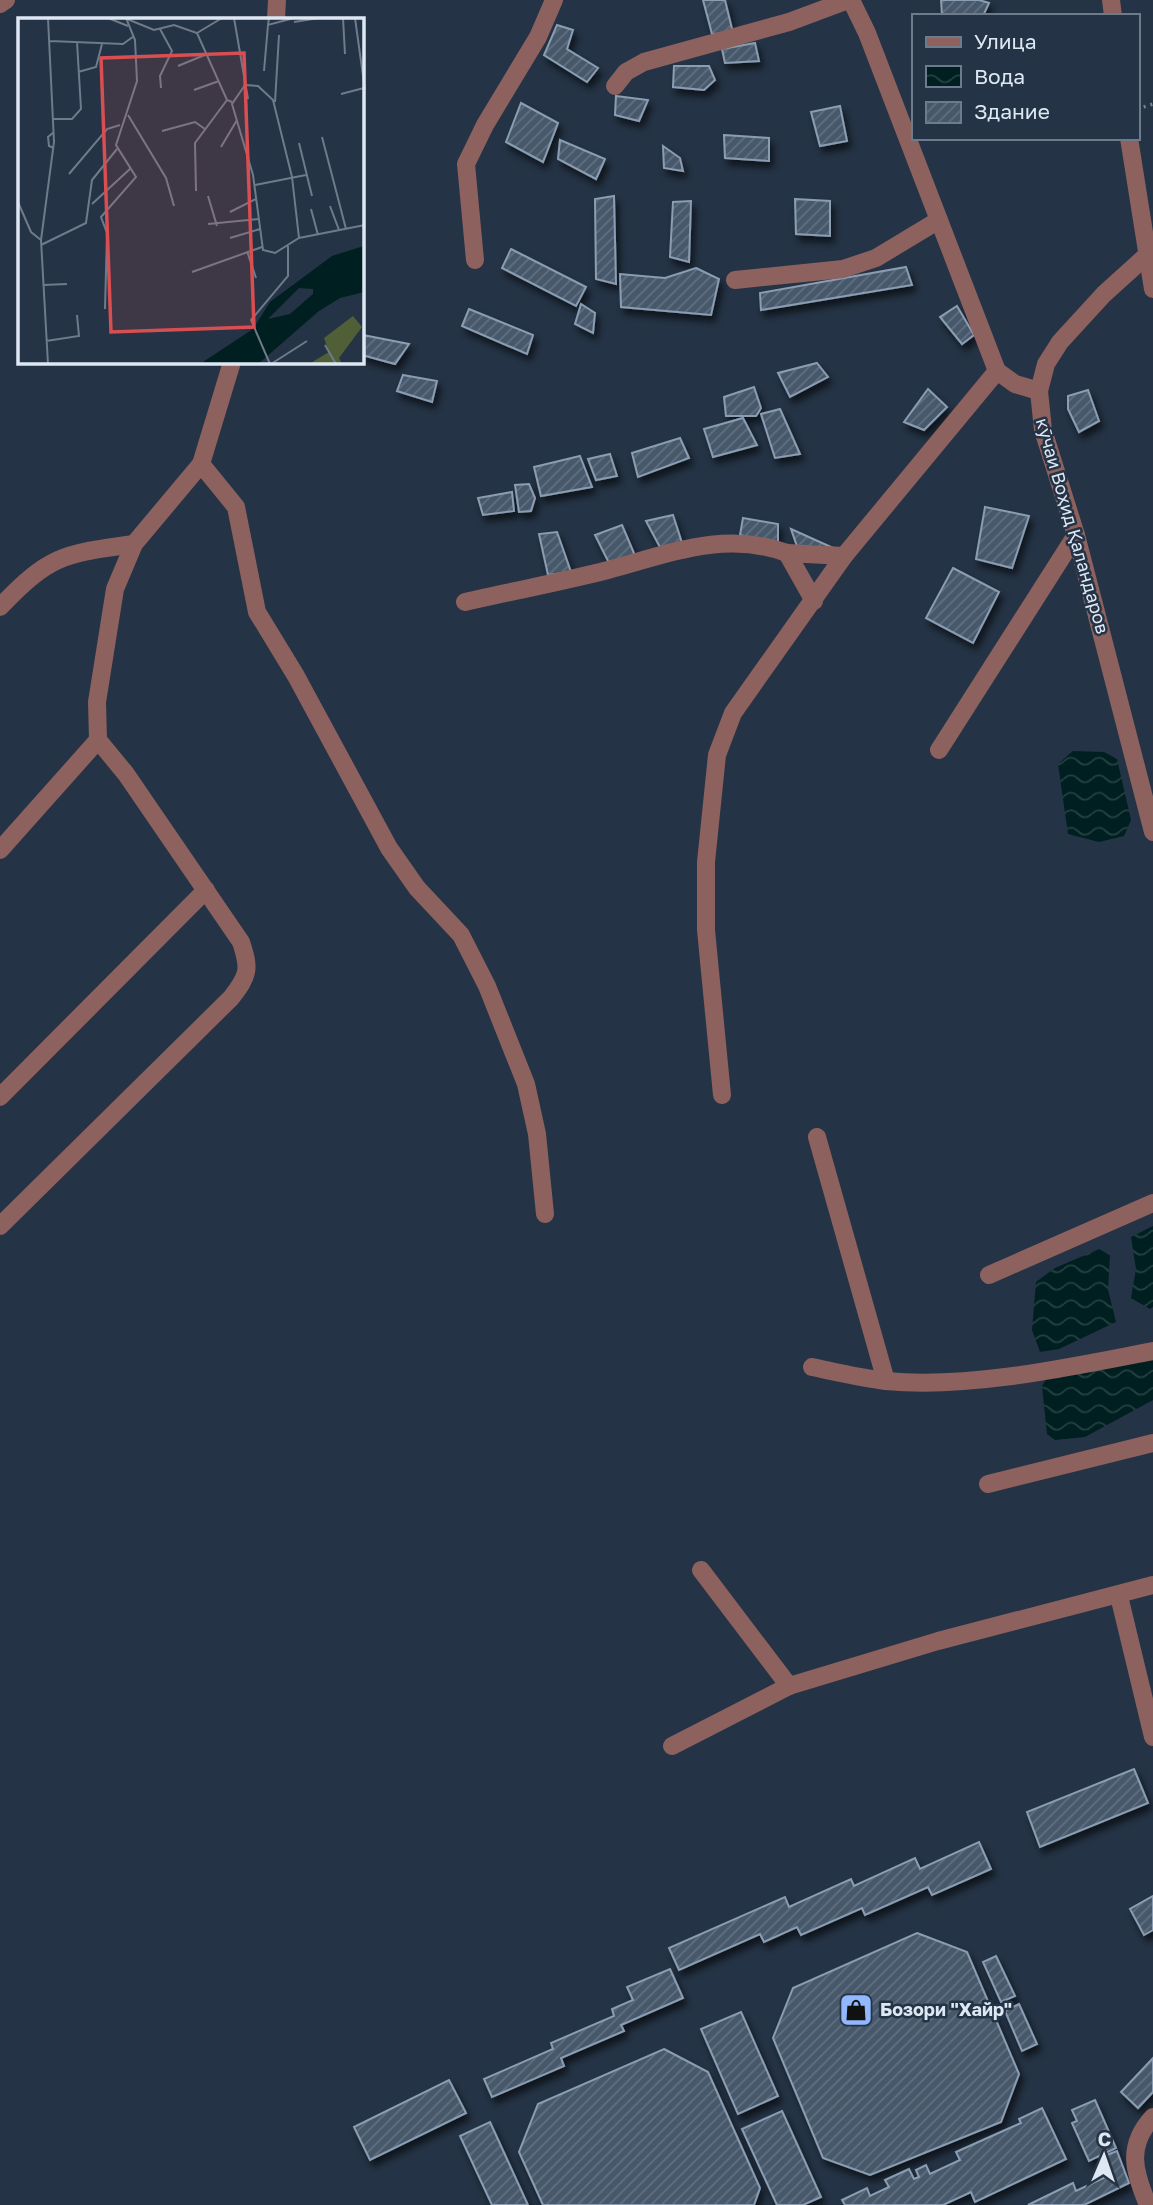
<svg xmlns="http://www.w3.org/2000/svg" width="1153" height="2205" font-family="'Golos Text',sans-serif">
<defs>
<pattern id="water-waves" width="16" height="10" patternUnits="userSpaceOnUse" patternTransform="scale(1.75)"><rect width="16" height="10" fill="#001f20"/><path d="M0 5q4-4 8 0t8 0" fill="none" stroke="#254041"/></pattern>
<pattern id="building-hatch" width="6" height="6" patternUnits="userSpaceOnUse" patternTransform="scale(1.75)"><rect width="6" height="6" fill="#47586b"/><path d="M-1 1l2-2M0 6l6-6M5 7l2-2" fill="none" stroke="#617081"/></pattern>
<filter id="shadow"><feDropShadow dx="3.5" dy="6" stdDeviation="3.5" flood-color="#0009"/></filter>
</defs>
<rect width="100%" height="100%" fill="#243345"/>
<g fill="url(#water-waves)">
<path d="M 1073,751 L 1104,752 L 1117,759 L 1131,820 L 1124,836 L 1099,842 L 1068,834 L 1058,764 Z"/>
<path d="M 1153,1226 L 1153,1307 L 1150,1309 L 1131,1298 L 1136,1269 L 1131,1237 Z"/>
<path d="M 1099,1249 L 1110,1255 L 1108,1290 L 1116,1322 L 1059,1349 L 1040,1352 L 1032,1330 L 1036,1282 L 1055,1268 Z"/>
<path d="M 1153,1357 L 1153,1400 L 1085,1437 L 1055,1440 L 1047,1434 L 1042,1386 L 1049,1374 Z"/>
</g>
<g fill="url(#building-hatch)" stroke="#8a9db2" stroke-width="2" filter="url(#shadow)">
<path d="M 703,0 L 725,0 L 733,33 L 712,34 Z"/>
<path d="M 941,0 L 979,0 L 989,3 L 983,16 L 948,16 L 942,15 Z"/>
<path d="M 557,25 L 573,30 L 567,49 L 598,68 L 587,82 L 544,55 Z"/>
<path d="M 755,43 L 759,61 L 725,63 L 722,49 Z"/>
<path d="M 674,66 L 709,66 L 715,80 L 704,90 L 673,87 Z"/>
<path d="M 616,96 L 648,100 L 639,121 L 615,115 Z"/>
<path d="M 521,103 L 558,123 L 543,162 L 506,142 Z"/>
<path d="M 840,106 L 847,141 L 820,146 L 811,112 Z"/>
<path d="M 724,135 L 769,138 L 769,161 L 725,158 Z"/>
<path d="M 560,140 L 605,159 L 596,179 L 558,159 Z"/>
<path d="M 663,146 L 680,158 L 683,171 L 664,168 Z"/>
<path d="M 614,196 L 616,284 L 596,279 L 595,199 Z"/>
<path d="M 795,199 L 830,201 L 830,236 L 796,234 Z"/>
<path d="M 691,201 L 689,262 L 670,257 L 673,202 Z"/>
<path d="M 511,249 L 586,287 L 576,306 L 502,268 Z"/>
<path d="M 906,267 L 912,285 L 761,310 L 760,293 Z"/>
<path d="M 696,268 L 719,279 L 711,315 L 621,307 L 620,274 L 665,278 Z"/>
<path d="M 581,304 L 595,313 L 593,333 L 575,324 Z"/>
<path d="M 957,306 L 974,335 L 962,344 L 940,317 Z"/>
<path d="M 469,309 L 533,335 L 527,354 L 462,326 Z"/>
<path d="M 363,335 L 409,344 L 395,364 L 362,355 Z"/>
<path d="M 817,363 L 828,377 L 790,397 L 778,373 Z"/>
<path d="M 403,375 L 437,381 L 432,402 L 397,391 Z"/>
<path d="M 754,387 L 761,408 L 756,416 L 726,416 L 724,397 Z"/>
<path d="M 928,389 L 947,407 L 924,430 L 904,422 Z"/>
<path d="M 1088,390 L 1099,421 L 1079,432 L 1068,409 L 1068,396 Z"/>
<path d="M 780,409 L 800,454 L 775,458 L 761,414 Z"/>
<path d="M 743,418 L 757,445 L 713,457 L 704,429 Z"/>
<path d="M 680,438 L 689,458 L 638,477 L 632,453 Z"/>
<path d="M 610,454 L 617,476 L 596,480 L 588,459 Z"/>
<path d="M 580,456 L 592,487 L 541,496 L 534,467 Z"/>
<path d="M 529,484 L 535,498 L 531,511 L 519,512 L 515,485 Z"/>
<path d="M 512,492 L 514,511 L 483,515 L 478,498 Z"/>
<path d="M 985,507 L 1029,516 L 1012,568 L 976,559 Z"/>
<path d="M 673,515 L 682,543 L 662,551 L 646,521 Z"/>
<path d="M 743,518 L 778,524 L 778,544 L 740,535 Z"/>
<path d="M 622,525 L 636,558 L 609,563 L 595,535 Z"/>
<path d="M 791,529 L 842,552 L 798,549 Z"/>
<path d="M 557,532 L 571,572 L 548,575 L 539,534 Z"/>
<path d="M 953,568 L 999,592 L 973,643 L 926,618 Z"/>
<path d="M 1134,1769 L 1148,1803 L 1040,1847 L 1027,1812 Z"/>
<path d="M 979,1842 L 991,1869 L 932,1895 L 928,1887 L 865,1915 L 862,1908 L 801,1935 L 797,1927 L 764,1942 L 760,1934 L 679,1970 L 669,1948 L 785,1897 L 789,1907 L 851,1879 L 854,1886 L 915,1858 L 920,1869 Z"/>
<path d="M 1153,1896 L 1153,1930 L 1144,1935 L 1130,1909 Z"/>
<path d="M 917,1933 L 967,1952 L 1019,2074 L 1001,2122 L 870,2175 L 823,2158 L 773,2038 L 793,1988 Z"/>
<path d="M 996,1956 L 1015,1996 L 1001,2002 L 983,1962 Z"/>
<path d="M 670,1969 L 683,1998 L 621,2025 L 624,2031 L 561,2058 L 564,2066 L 492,2097 L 484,2079 L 553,2049 L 551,2043 L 614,2016 L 612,2009 L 633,2000 L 627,1987 Z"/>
<path d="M 1019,2004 L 1037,2044 L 1022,2051 L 1005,2011 Z"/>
<path d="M 741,2012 L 778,2096 L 738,2114 L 701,2029 Z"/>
<path d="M 664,2049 L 708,2072 L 760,2188 L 754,2205 L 543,2205 L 519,2152 L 538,2104 Z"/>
<path d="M 1153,2058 L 1153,2092 L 1138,2108 L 1121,2092 Z"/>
<path d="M 449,2080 L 466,2113 L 370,2160 L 354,2127 Z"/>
<path d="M 1095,2100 L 1116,2148 L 1089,2161 L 1072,2123 L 1077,2121 L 1072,2110 Z"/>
<path d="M 1042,2108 L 1066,2159 L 975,2202 L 971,2192 L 943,2205 L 845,2205 L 842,2200 L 867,2188 L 870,2196 L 889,2187 L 885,2180 L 909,2169 L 914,2179 L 919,2177 L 916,2170 L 926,2165 L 930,2174 L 960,2160 L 956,2152 L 1021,2123 L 1019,2119 Z"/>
<path d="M 782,2111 L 821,2197 L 803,2205 L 777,2205 L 742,2129 Z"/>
<path d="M 490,2122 L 528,2205 L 492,2205 L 460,2136 Z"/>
<path d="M 1117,2151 L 1129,2183 L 1084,2205 L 1028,2205 L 1073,2183 L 1076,2191 L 1108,2176 L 1101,2157 Z"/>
</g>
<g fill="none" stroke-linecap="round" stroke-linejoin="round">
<path stroke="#778392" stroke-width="3.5" stroke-dasharray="2 5" stroke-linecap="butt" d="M 1137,109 L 1153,104"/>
<g stroke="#8c615e" stroke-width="18">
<path d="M 851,0 L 867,33 L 997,371 L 1015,384 L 1039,391"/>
<path d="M 1111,0 L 1113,16"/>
<path d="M 0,4 L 6,0"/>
<path d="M 276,19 L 277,0"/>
<path d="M 615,86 L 626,72 L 644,62 L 789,22 L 848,0"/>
<path d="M 1129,138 L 1153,289"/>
<path d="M 1146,256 L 1104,294 L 1060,342 L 1046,364 L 1039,391 L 1043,430 L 1076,535 L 1153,832"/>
<path d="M 475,260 L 466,164 L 485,125 L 538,37 L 554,0"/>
<path d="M 735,280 L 843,269 L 876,258 L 939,220"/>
<path d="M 201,464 L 236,507 L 257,612 L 296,676 L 389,848 L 417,888 L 461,935 L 487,986 L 526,1084 L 537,1134 L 545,1214"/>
<path d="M 787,553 L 844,556"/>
<path d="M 465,602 C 513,591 561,582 608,570 C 669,554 724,530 787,553 L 814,601"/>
<path d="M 0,607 C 51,554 63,554 134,544"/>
<path d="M 939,750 L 1076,535"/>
<path d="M 0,850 L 98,740"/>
<path d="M 722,1095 L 706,930 L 706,862 L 717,755 L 733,713 L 844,556 L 997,371"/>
<path d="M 0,1097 L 206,890"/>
<path d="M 817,1137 L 886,1381"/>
<path d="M 0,1226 L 231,998 C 249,975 250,969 241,942 L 126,774 L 98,740 L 97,702 L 115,589 L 134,544 L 201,464 L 232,362"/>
<path d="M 989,1275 L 1153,1203"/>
<path d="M 812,1367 C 836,1372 861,1378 886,1381 C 970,1389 1070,1367 1153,1351"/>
<path d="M 988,1484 L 1153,1443"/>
<path d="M 701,1570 L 789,1686"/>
<path d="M 1119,1596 L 1153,1737"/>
<path d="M 672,1746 L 789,1686 L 938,1641 L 1153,1585"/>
<path d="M 1148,2205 C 1134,2172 1126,2146 1153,2117"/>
</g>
</g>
<defs>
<symbol id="shop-square" viewBox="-11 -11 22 22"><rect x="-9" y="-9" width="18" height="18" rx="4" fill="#93b7fd" stroke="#243345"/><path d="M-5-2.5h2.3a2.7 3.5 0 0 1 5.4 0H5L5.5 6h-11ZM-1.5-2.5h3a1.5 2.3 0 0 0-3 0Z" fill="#111"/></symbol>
</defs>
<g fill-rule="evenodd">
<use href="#shop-square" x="837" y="1991" width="38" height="38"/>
</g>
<g text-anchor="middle" stroke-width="5" stroke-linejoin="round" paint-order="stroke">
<g font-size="18" fill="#dee8f3" stroke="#243345">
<text transform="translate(1072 526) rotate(74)" y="6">кӯчаи Воҳид Қаландаров</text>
</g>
<g font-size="18" font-weight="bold" fill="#dee8f3" stroke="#243345" text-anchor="start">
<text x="880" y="2016">Бозори "Хайр"</text>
</g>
</g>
<g transform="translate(18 18)">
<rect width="346" height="346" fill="#243345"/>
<path d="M 335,298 L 344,309 L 321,340 L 324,346 L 291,346 L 311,334 L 306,320 Z" fill="#505f36"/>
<path d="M 346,228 L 346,274 L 322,280 L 301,293 L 240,346 L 182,346 L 235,311 L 252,284 L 314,238 ZM 281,270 L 295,271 L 295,276 L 272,296 L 250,301 Z" fill="#001f20" fill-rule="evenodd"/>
<path fill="none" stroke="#6e7b8b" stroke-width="2" d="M 90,0 L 110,8M 216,0 L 230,81M 251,0 L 250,7 L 276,0M 325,0 L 327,36M 337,0 L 347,72M 109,1 L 136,12 L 156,7 L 179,15 L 209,82 L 214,84M 276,4 L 301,0M 142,11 L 154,33 L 142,58 L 143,70M 179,15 L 204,0M 32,23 L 105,26 L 116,18M 160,48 L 189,36M 246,53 L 250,7M 60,54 L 78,49 L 84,26M 227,67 L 214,86 L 235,157 L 245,232 L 257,235 L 281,220 L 347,207M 227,67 L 240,68 L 255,82 L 274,159 L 281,220M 176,72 L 201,63M 323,76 L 346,70M 257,84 L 261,17M 110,97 L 148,160 L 156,188M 35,101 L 54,101 L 63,91 L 59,24M 144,113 L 177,104 L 187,111M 304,119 L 328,211M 281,125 L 294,178M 203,129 L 219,102M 36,130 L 31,128 L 30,119 L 36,114M 51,156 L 89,111 L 102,107M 237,167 L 288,157M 178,173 L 177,125 L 209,82M 190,178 L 199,208M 0,184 L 13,214 L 23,222M 74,186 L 113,150M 312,188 L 321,212M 293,191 L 300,217M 212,194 L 238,181M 190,206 L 241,201M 212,220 L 242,211M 23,227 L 68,205 L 74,162 L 99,131M 229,233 L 238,260M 174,254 L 244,229M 25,267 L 49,266M 87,291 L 89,215 L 83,199 L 118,159 L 98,127 L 119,63 L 117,22 L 108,0M 28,323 L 61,318 L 59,297M 307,327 L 318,346M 30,346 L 23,222 L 36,124 L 30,0M 252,346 L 233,302 L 270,258 L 270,228M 253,346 L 289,323"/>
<path fill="#d84e51" fill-opacity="0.15" stroke="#d84e51" stroke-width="3.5" d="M 226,35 L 236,309 L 93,314 L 83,40 Z"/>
<rect width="346" height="346" fill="none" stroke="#dee8f3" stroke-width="3.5"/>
</g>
<rect x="912" y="14" width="228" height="126" fill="#243345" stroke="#6e7b8b" stroke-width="2"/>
<rect x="926" y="37" width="35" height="10" fill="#8c615e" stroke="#6e7b8b" stroke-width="2"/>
<text x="974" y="49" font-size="21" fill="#dee8f3">Улица</text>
<rect x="926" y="66" width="35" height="21" fill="url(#water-waves)" stroke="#6e7b8b" stroke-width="2"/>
<text x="974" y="84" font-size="21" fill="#dee8f3">Вода</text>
<rect x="926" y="102" width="35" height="21" fill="url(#building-hatch)" stroke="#6e7b8b" stroke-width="2"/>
<text x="974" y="119" font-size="21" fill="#dee8f3">Здание</text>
<g transform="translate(1104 2156) rotate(2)" stroke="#243345" stroke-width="5" paint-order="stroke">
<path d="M0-5L12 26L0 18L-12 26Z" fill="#dee8f3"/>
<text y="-10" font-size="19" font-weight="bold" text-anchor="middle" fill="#dee8f3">С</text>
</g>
</svg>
